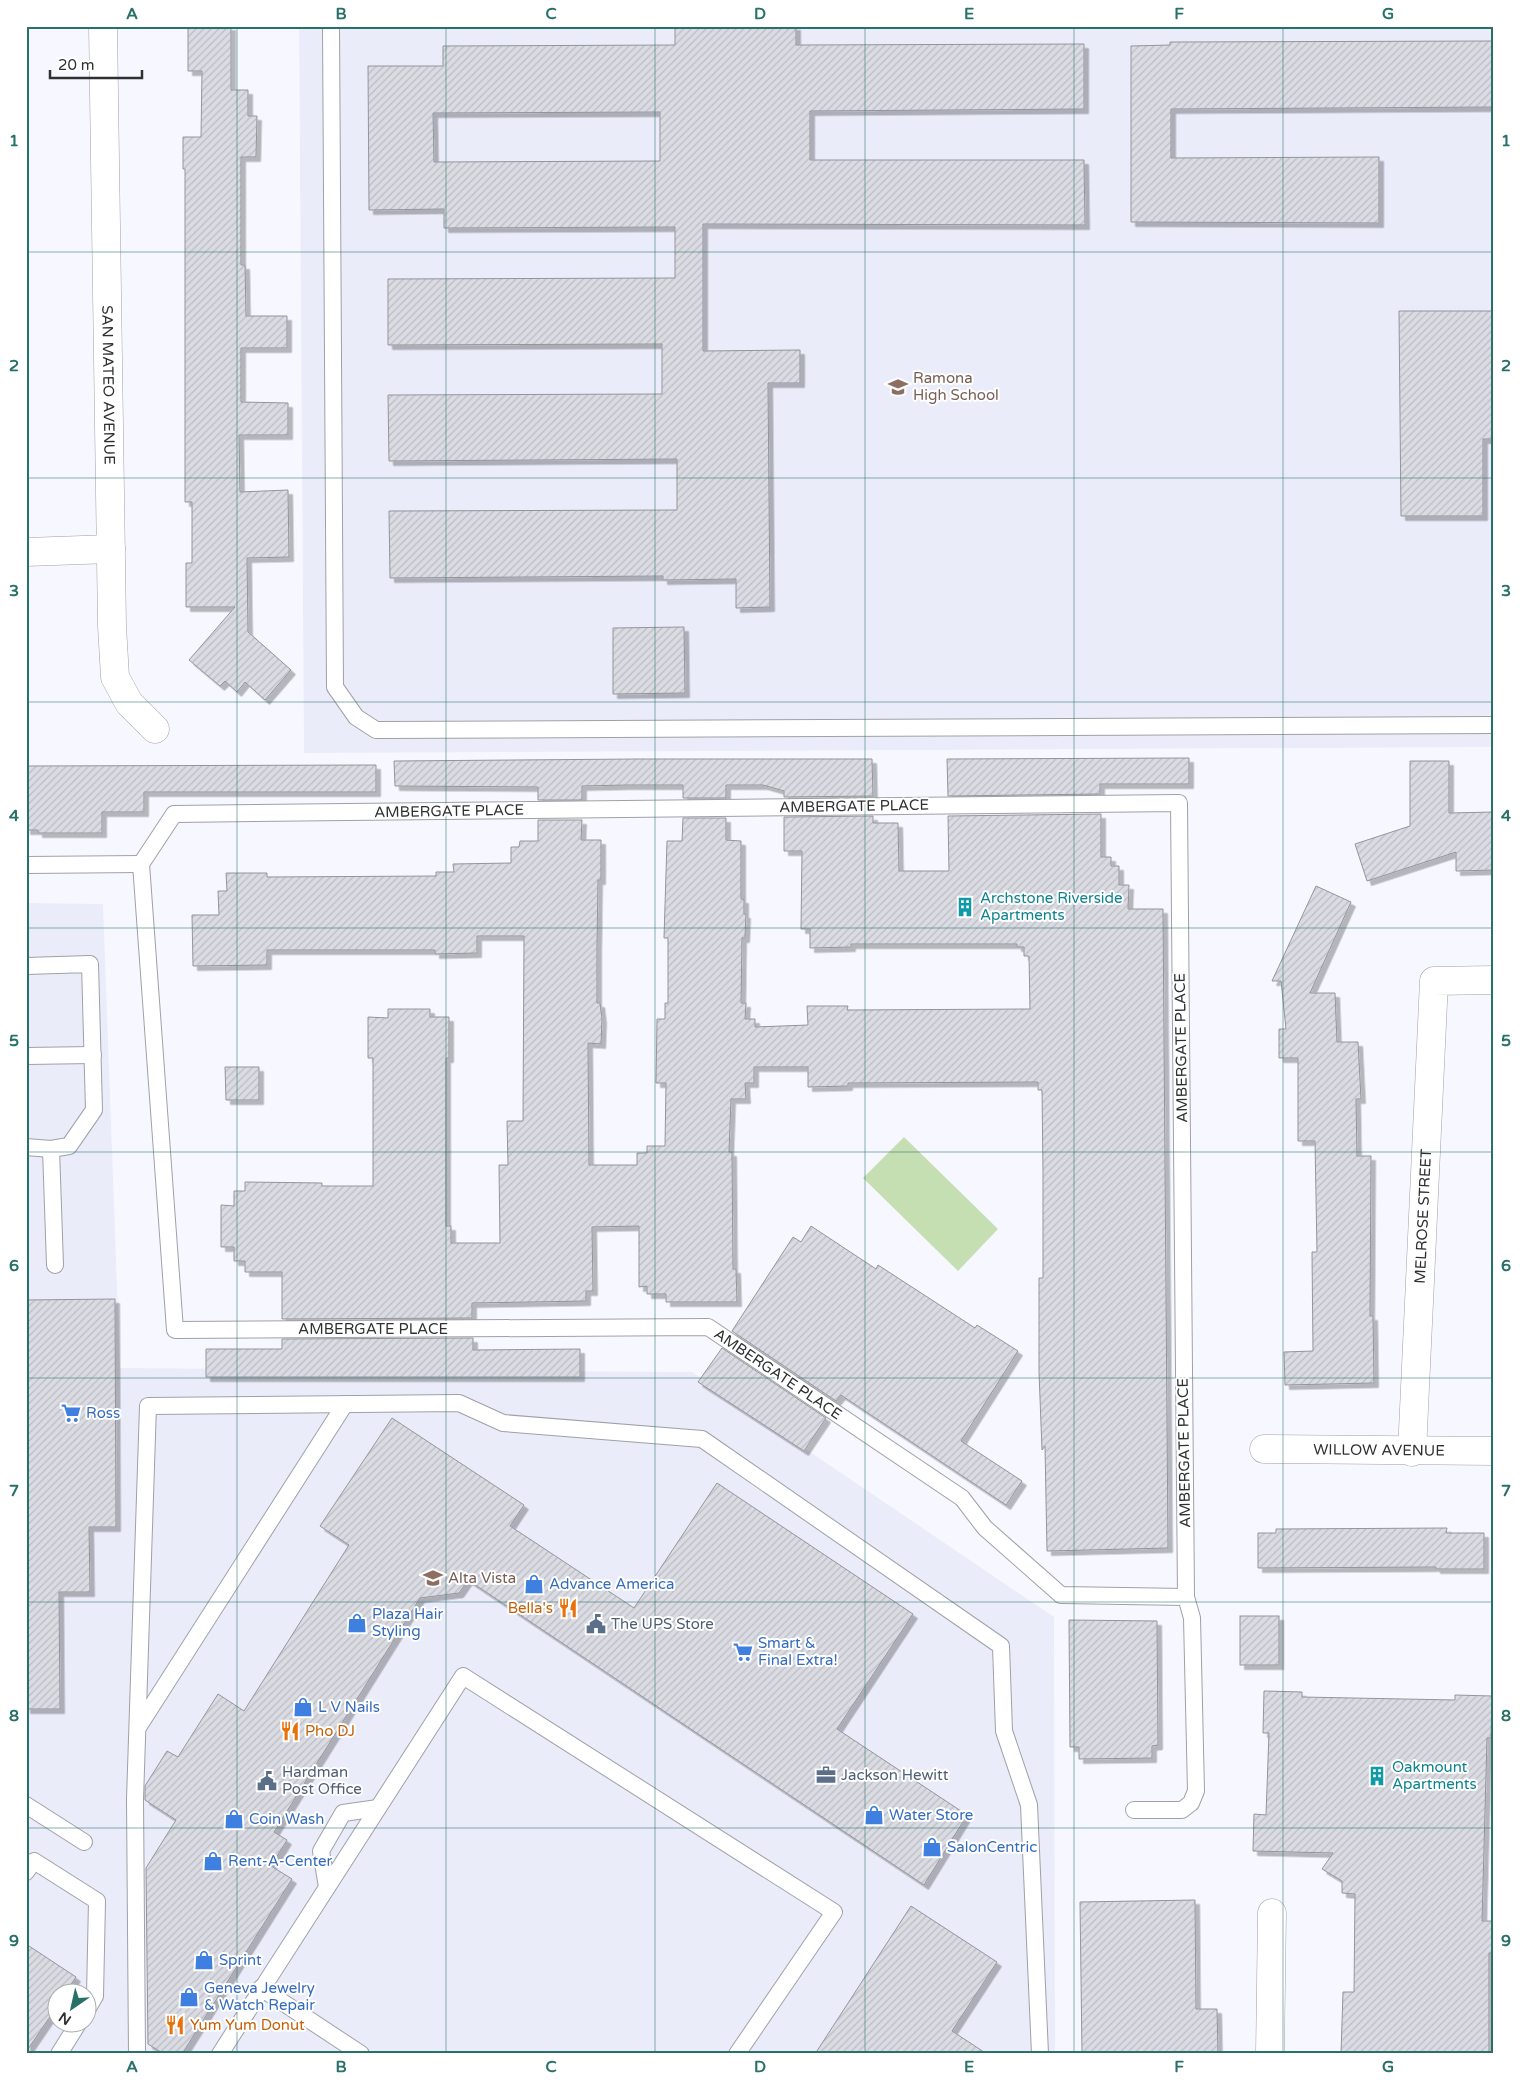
<svg xmlns="http://www.w3.org/2000/svg" width="1520" height="2080" font-family="'Varela Round',sans-serif">
<defs>
<pattern id="building-hatch" width="6" height="6" patternUnits="userSpaceOnUse" patternTransform="scale(1.25)"><rect width="6" height="6" fill="#dbdce3"/><path d="M-1 1l2-2M0 6l6-6M5 7l2-2" fill="none" stroke="#bcbdc3"/></pattern>
<filter id="shadow"><feDropShadow dx="4.5" dy="4.5" stdDeviation="0" flood-color="#0004"/></filter>
</defs>
<rect width="100%" height="100%" fill="#f7f8ff"/>
<g fill="#eaecfa" fill-rule="evenodd">
<path d="M 299,26 L 1494,26 L 1494,747 L 304,753 Z"/>
<path d="M 26,903 L 103,904 L 120,1368 L 692,1372 L 1054,1617 L 1055,2054 L 26,2054 ZM 58,1992 L 88,1992 L 88,2022 L 58,2022 Z"/>
</g>
<path fill="#c6dfb2" d="M 904,1137 L 998,1229 L 958,1271 L 863,1178 Z"/>
<g fill="url(#building-hatch)" stroke="#93959b" fill-rule="evenodd" filter="url(#shadow)">
<path d="M 188,26 L 231,26 L 231,90 L 248,90 L 248,116 L 257,116 L 256,157 L 241,157 L 241,265 L 245,265 L 246,316 L 287,316 L 287,348 L 241,348 L 241,402 L 288,403 L 288,435 L 239,435 L 240,492 L 288,490 L 289,557 L 247,558 L 248,632 L 291,670 L 265,700 L 245,682 L 237,692 L 225,681 L 220,686 L 189,660 L 235,607 L 186,607 L 186,563 L 192,563 L 192,502 L 185,502 L 185,169 L 183,169 L 183,137 L 201,137 L 202,71 L 188,71 Z"/>
<path d="M 675,26 L 796,26 L 796,45 L 1084,44 L 1084,109 L 810,111 L 810,160 L 1084,160 L 1085,225 L 703,224 L 703,351 L 800,350 L 800,383 L 768,383 L 770,607 L 736,608 L 736,579 L 663,580 L 663,576 L 390,578 L 389,511 L 677,510 L 677,459 L 389,461 L 388,395 L 662,394 L 662,344 L 388,345 L 388,279 L 675,278 L 675,227 L 444,228 L 444,209 L 369,210 L 368,66 L 443,66 L 443,46 L 675,45 ZM 660,112 L 660,161 L 434,162 L 433,113 Z"/>
<path d="M 1494,41 L 1494,107 L 1171,109 L 1171,158 L 1379,157 L 1379,223 L 1131,222 L 1131,46 L 1170,45 L 1170,42 Z"/>
<path d="M 1399,311 L 1494,311 L 1494,439 L 1483,439 L 1483,516 L 1401,516 Z"/>
<path d="M 684,627 L 685,693 L 613,694 L 613,628 Z"/>
<path d="M 1189,758 L 1189,784 L 1100,784 L 1100,794 L 948,796 L 947,759 Z"/>
<path d="M 637,759 L 872,759 L 873,796 L 784,797 L 784,791 L 763,785 L 726,785 L 726,798 L 683,798 L 683,785 L 626,785 L 582,786 L 582,800 L 538,800 L 538,787 L 395,786 L 394,761 Z"/>
<path d="M 1410,761 L 1449,761 L 1449,813 L 1494,812 L 1494,870 L 1456,871 L 1456,852 L 1367,881 L 1355,844 L 1410,826 Z"/>
<path d="M 376,765 L 376,792 L 144,792 L 144,812 L 102,812 L 102,833 L 38,833 L 38,830 L 26,830 L 26,766 Z"/>
<path d="M 1101,814 L 1101,857 L 1111,857 L 1111,866 L 1119,866 L 1119,885 L 1129,885 L 1128,909 L 1163,909 L 1168,1548 L 1047,1551 L 1045,1446 L 1042,1450 L 1039,1372 L 1039,1278 L 1043,1278 L 1043,1172 L 1042,1090 L 1038,1090 L 1038,1082 L 848,1083 L 848,1086 L 808,1087 L 808,1067 L 754,1067 L 754,1083 L 745,1083 L 746,1099 L 731,1099 L 729,1152 L 732,1152 L 733,1269 L 736,1269 L 737,1302 L 666,1302 L 666,1294 L 647,1294 L 647,1286 L 639,1287 L 639,1226 L 592,1227 L 593,1291 L 586,1291 L 586,1301 L 472,1303 L 472,1318 L 282,1319 L 282,1272 L 245,1272 L 245,1261 L 234,1261 L 234,1247 L 221,1247 L 221,1205 L 234,1206 L 234,1191 L 245,1191 L 245,1182 L 322,1183 L 322,1186 L 373,1186 L 373,1058 L 368,1058 L 368,1017 L 388,1018 L 388,1009 L 430,1009 L 430,1017 L 449,1017 L 449,1058 L 446,1058 L 446,1226 L 451,1226 L 451,1243 L 500,1243 L 499,1165 L 508,1165 L 507,1121 L 523,1121 L 524,936 L 477,936 L 477,953 L 435,954 L 435,950 L 267,950 L 267,965 L 193,966 L 192,915 L 219,915 L 218,891 L 227,891 L 226,873 L 267,873 L 267,877 L 436,876 L 436,872 L 454,872 L 453,864 L 511,863 L 511,847 L 519,847 L 520,841 L 538,841 L 538,820 L 582,820 L 581,840 L 601,840 L 601,880 L 598,880 L 597,946 L 597,1003 L 600,1003 L 602,1019 L 601,1044 L 588,1043 L 589,1165 L 637,1165 L 637,1153 L 647,1153 L 647,1146 L 665,1146 L 666,1083 L 656,1083 L 657,1019 L 665,1019 L 665,1003 L 668,1003 L 668,938 L 664,938 L 667,841 L 682,841 L 683,818 L 726,818 L 726,840 L 741,841 L 741,899 L 744,899 L 744,914 L 746,914 L 745,938 L 742,938 L 741,1003 L 746,1003 L 745,1019 L 755,1019 L 755,1027 L 808,1025 L 807,1006 L 848,1006 L 847,1010 L 1030,1009 L 1029,956 L 1024,956 L 1024,947 L 1017,947 L 1017,944 L 851,944 L 851,947 L 810,948 L 810,929 L 801,929 L 802,851 L 784,851 L 784,817 L 873,816 L 873,823 L 898,823 L 899,871 L 949,871 L 948,816 Z"/>
<path d="M 1316,886 L 1351,902 L 1310,993 L 1335,993 L 1337,1042 L 1358,1042 L 1361,1099 L 1356,1099 L 1357,1156 L 1371,1156 L 1370,1316 L 1373,1316 L 1374,1383 L 1285,1385 L 1284,1352 L 1313,1351 L 1312,1252 L 1317,1252 L 1315,1141 L 1298,1141 L 1298,1058 L 1279,1058 L 1279,1029 L 1286,1029 L 1281,981 L 1272,981 Z"/>
<path d="M 225,1067 L 259,1067 L 259,1100 L 226,1100 Z"/>
<path d="M 811,1226 L 876,1269 L 878,1265 L 975,1328 L 977,1325 L 1018,1351 L 961,1441 L 1022,1481 L 1006,1505 L 841,1395 L 836,1401 L 732,1331 L 793,1237 L 801,1242 Z"/>
<path d="M 115,1299 L 116,1527 L 89,1527 L 90,1592 L 59,1592 L 60,1709 L 26,1709 L 26,1300 Z"/>
<path d="M 473,1338 L 473,1350 L 580,1349 L 580,1377 L 206,1377 L 206,1349 L 282,1349 L 282,1339 Z"/>
<path d="M 722,1348 L 826,1418 L 804,1451 L 698,1382 Z"/>
<path d="M 392,1418 L 524,1505 L 510,1526 L 634,1608 L 717,1483 L 913,1614 L 837,1729 L 967,1815 L 924,1885 L 468,1580 L 459,1593 L 420,1598 L 274,1832 L 287,1840 L 271,1866 L 292,1879 L 182,2054 L 164,2054 L 148,2044 L 146,1868 L 176,1820 L 145,1800 L 145,1786 L 167,1751 L 178,1757 L 218,1694 L 244,1711 L 349,1545 L 320,1526 Z"/>
<path d="M 1447,1528 L 1446,1533 L 1484,1533 L 1484,1569 L 1436,1569 L 1436,1567 L 1258,1568 L 1258,1533 L 1276,1533 L 1276,1529 Z"/>
<rect x="1240" y="1616" width="39" height="49"/>
<path d="M 1069,1620 L 1157,1621 L 1158,1745 L 1152,1746 L 1152,1758 L 1079,1759 L 1079,1747 L 1070,1747 Z"/>
<path d="M 1264,1691 L 1302,1692 L 1302,1697 L 1455,1700 L 1455,1695 L 1492,1696 L 1491,1738 L 1487,1738 L 1482,1921 L 1493,1921 L 1493,1953 L 1489,1953 L 1489,2054 L 1341,2054 L 1343,1992 L 1354,1992 L 1355,1894 L 1342,1893 L 1342,1881 L 1322,1869 L 1333,1853 L 1253,1851 L 1254,1814 L 1266,1815 L 1269,1733 L 1263,1733 Z"/>
<path d="M 1195,1900 L 1196,2009 L 1217,2009 L 1218,2054 L 1082,2054 L 1080,1902 Z"/>
<path d="M 911,1906 L 997,1962 L 952,2031 L 987,2054 L 815,2054 Z"/>
<path d="M 26,1944 L 76,1977 L 66,1992 L 58,1992 L 58,2005 L 26,2052 Z"/>
</g>
<g fill="none" stroke-linecap="round" stroke-linejoin="round">
<defs>
<g id="lane">
<path d="M 331,26 L 335,687 L 356,717 L 376,730 L 1494,725"/>
<path d="M 1179,803 L 1186,1597 L 1061,1595 L 985,1528 L 962,1498 L 708,1327 L 175,1330 L 141,864 L 174,814 Z"/>
<path d="M 26,865 L 141,864"/>
<path d="M 26,966 L 90,964 L 94,1110 L 69,1146 L 51,1149 L 26,1147"/>
<path d="M 26,1056 L 93,1055"/>
<path d="M 51,1149 L 55,1265"/>
<path d="M 139,1726 L 345,1404"/>
<path d="M 26,1805 L 84,1842"/>
<path d="M 1134,1810 L 1182,1810 L 1191,1803 L 1196,1791 L 1192,1618 L 1186,1597"/>
<path d="M 26,1872 L 34,1861 L 97,1901 L 95,1996 L 88,2008"/>
<path d="M 327,1887 L 321,1851 L 343,1813 L 378,1808"/>
<path d="M 261,1988 L 361,2054"/>
<path d="M 59,2054 L 79,2022"/>
<path d="M 137,2054 L 135,1799 L 148,1406 L 459,1403 L 503,1423 L 702,1439 L 1001,1646 L 1004,1731 L 1029,1805 L 1040,2054"/>
<path d="M 220,2054 L 463,1676 L 834,1912 L 737,2054"/>
</g>
<g id="street">
<path id="s1" d="M 103,26 L 112,626 L 115,677 L 129,703 L 155,729"/>
<path d="M 26,552 L 111,549"/>
<path id="s2" d="M 1264,1449 L 1494,1451"/>
<path id="s3" d="M 1412,1452 L 1434,981 L 1494,980"/>
<path d="M 1270,2054 L 1272,1913"/>
</g>
</defs>
<use href="#lane" stroke="#9fa1a7" stroke-width="18"/>
<use href="#street" stroke="#9fa1a7" stroke-width="29"/>
<use href="#lane" stroke="#fff" stroke-width="16"/>
<use href="#street" stroke="#fff" stroke-width="28"/>
</g>
<path fill="none" stroke="#287169" stroke-width="1" stroke-opacity="0.55" d="M 237,26 L 237,2054M 446,26 L 446,2054M 655,26 L 655,2054M 865,26 L 865,2054M 1074,26 L 1074,2054M 1283,26 L 1283,2054M 26,252 L 1494,252M 26,478 L 1494,478M 26,702 L 1494,702M 26,928 L 1494,928M 26,1152 L 1494,1152M 26,1378 L 1494,1378M 26,1602 L 1494,1602M 26,1828 L 1494,1828"/>
<defs>
<symbol id="school-bare" viewBox="-9 -9 18 18"><path d="M0-5L7-2L0 1L-7-2ZM-4 1L0 2.5L4 1V4Q0 6-4 4Z" fill="#8d6e63" stroke="#fff" stroke-width="2.5" paint-order="stroke"/></symbol>
<symbol id="building-bare" viewBox="-9 -9 18 18"><path d="M-4-6H4V6H1V3H-1V6H-4ZM-2.5-4.3h1.7v1.8h-1.7ZM.8-4.3h1.7v1.8H.8ZM-2.5-1h1.7V.8h-1.7ZM.8-1h1.7V.8H.8Z" fill="#0f9aa8" stroke="#fff" stroke-width="2.5" paint-order="stroke"/></symbol>
<symbol id="supermarket-bare" viewBox="-9 -9 18 18"><path d="M-6-5.5h2.5l.6 2H6L4.5 2H-2.5L-4.4-4H-6ZM-1.5 3.2a1.3 1.3 0 1 0 .1 0ZM3 3.2a1.3 1.3 0 1 0 .1 0Z" fill="#3f7fe0" stroke="#fff" stroke-width="2.5" paint-order="stroke"/></symbol>
<symbol id="shop-bare" viewBox="-9 -9 18 18"><path d="M-5-2.5h2.3a2.7 3.5 0 0 1 5.4 0H5L5.5 6h-11ZM-1.5-2.5h3a1.5 2.3 0 0 0-3 0Z" fill="#3f7fe0" stroke="#fff" stroke-width="2.5" paint-order="stroke"/></symbol>
<symbol id="restaurant-bare" viewBox="-9 -9 18 18"><path d="M-5-6h1v4h1v-4h1v4h1v-4h1v5L-1.5 .5V6h-2V.5L-5-1ZM5-6V6H3V1.5H1.5Q1.5-4 5-6Z" fill="#e8710a" stroke="#fff" stroke-width="2.5" paint-order="stroke"/></symbol>
<symbol id="civic-bare" viewBox="-9 -9 18 18"><path d="M-.6-6.5H3V-4.5H.6V-3L4-1V1h2V6H-6V1h2V-1L-.6-3ZM-1.2 2.5V6h2.4V2.5Z" fill="#5c6f8a" stroke="#fff" stroke-width="2.5" paint-order="stroke"/></symbol>
<symbol id="office-bare" viewBox="-9 -9 18 18"><path d="M-6-3h4V-5.5h4V-3h4V5H-6ZM-1-4.5V-3h2v-1.5ZM-6 0V1H6V0Z" fill="#5c6f8a" stroke="#fff" stroke-width="2.5" paint-order="stroke"/></symbol>
</defs>
<g fill-rule="evenodd">
<use href="#school-bare" x="884" y="373" width="28" height="28"/>
<use href="#building-bare" x="951" y="893" width="28" height="28"/>
<use href="#supermarket-bare" x="57" y="1399" width="28" height="28"/>
<use href="#school-bare" x="419" y="1564" width="28" height="28"/>
<use href="#shop-bare" x="520" y="1570" width="28" height="28"/>
<use href="#restaurant-bare" x="554" y="1594" width="28" height="28"/>
<use href="#shop-bare" x="343" y="1609" width="28" height="28"/>
<use href="#civic-bare" x="582" y="1610" width="28" height="28"/>
<use href="#supermarket-bare" x="729" y="1638" width="28" height="28"/>
<use href="#shop-bare" x="289" y="1693" width="28" height="28"/>
<use href="#restaurant-bare" x="276" y="1717" width="28" height="28"/>
<use href="#office-bare" x="812" y="1761" width="28" height="28"/>
<use href="#building-bare" x="1363" y="1762" width="28" height="28"/>
<use href="#civic-bare" x="253" y="1767" width="28" height="28"/>
<use href="#shop-bare" x="860" y="1801" width="28" height="28"/>
<use href="#shop-bare" x="220" y="1805" width="28" height="28"/>
<use href="#shop-bare" x="918" y="1833" width="28" height="28"/>
<use href="#shop-bare" x="199" y="1847" width="28" height="28"/>
<use href="#shop-bare" x="190" y="1946" width="28" height="28"/>
<use href="#shop-bare" x="175" y="1983" width="28" height="28"/>
<use href="#restaurant-bare" x="161" y="2011" width="28" height="28"/>
</g>
<g text-anchor="middle" stroke-width="4" stroke-linejoin="round" paint-order="stroke">
<g font-size="15" fill="#785e54" stroke="#fff" text-anchor="start">
<text x="913" y="383">Ramona<tspan x="913" dy="17">High School</tspan></text>
<text x="448" y="1583">Alta Vista</text>
</g>
<g font-size="15" fill="#2f3032" stroke="#fff">
<text dy="5" stroke="none"><textPath href="#s1" startOffset="359">SAN MATEO AVENUE</textPath></text>
<text transform="translate(854 806) rotate(-1)" y="5">AMBERGATE PLACE</text>
<text transform="translate(449 811) rotate(-1)" y="5">AMBERGATE PLACE</text>
<text transform="translate(1181 1048) rotate(-91)" y="5">AMBERGATE PLACE</text>
<text dy="5" stroke="none"><textPath href="#s3" startOffset="236">MELROSE STREET</textPath></text>
<text x="373" y="1334">AMBERGATE PLACE</text>
<text transform="translate(778 1374) rotate(34)" y="5">AMBERGATE PLACE</text>
<text dy="5" stroke="none"><textPath href="#s2" startOffset="115">WILLOW AVENUE</textPath></text>
<text transform="translate(1184 1453) rotate(-91)" y="5">AMBERGATE PLACE</text>
</g>
<g font-size="15" fill="#0d838f" stroke="#fff" text-anchor="start">
<text x="980" y="903">Archstone Riverside<tspan x="980" dy="17">Apartments</tspan></text>
<text x="1392" y="1772">Oakmount<tspan x="1392" dy="17">Apartments</tspan></text>
</g>
<g font-size="15" fill="#366cbe" stroke="#fff" text-anchor="start">
<text x="86" y="1418">Ross</text>
<text x="549" y="1589">Advance America</text>
<text x="372" y="1619">Plaza Hair<tspan x="372" dy="17">Styling</tspan></text>
<text x="758" y="1648">Smart &amp;<tspan x="758" dy="17">Final Extra!</tspan></text>
<text x="318" y="1712">L V Nails</text>
<text x="889" y="1820">Water Store</text>
<text x="249" y="1824">Coin Wash</text>
<text x="947" y="1852">SalonCentric</text>
<text x="228" y="1866">Rent-A-Center</text>
<text x="219" y="1965">Sprint</text>
<text x="204" y="1993">Geneva Jewelry<tspan x="204" dy="17">&amp; Watch Repair</tspan></text>
</g>
<g font-size="15" fill="#c56008" stroke="#fff" text-anchor="start">
<text x="553" y="1613" text-anchor="end">Bella's</text>
<text x="305" y="1736">Pho DJ</text>
<text x="190" y="2030">Yum Yum Donut</text>
</g>
<g font-size="15" fill="#4e5e75" stroke="#fff" text-anchor="start">
<text x="611" y="1629">The UPS Store</text>
<text x="282" y="1777">Hardman<tspan x="282" dy="17">Post Office</tspan></text>
<text x="841" y="1780">Jackson Hewitt</text>
</g>
</g>
<rect width="1520" height="2080" fill="none" stroke="#ffffff" stroke-width="55"/>
<g transform="translate(72 2008) rotate(214)"><circle r="24" fill="#ffffff" stroke="#acacad"/>
<path d="M0-4L9 19L0 12L-9 19Z" fill="#287169"/>
<text y="-8" font-size="14" font-weight="bold" text-anchor="middle" fill="#2f3032">N</text>
</g>
<path d="M50 70v8h92v-8" fill="none" stroke="#2f3032" stroke-width="2.5"/>
<text x="58" y="70" font-size="15" fill="#2f3032" stroke="#ffffff" stroke-width="4" paint-order="stroke">20 m</text>
<rect x="28" y="28" width="1464" height="2024" fill="none" stroke="#287169" stroke-width="2"/>
<g font-size="16" text-anchor="middle" font-weight="bold" fill="#287169">
<text x="132" y="19">A</text>
<text x="341" y="19">B</text>
<text x="551" y="19">C</text>
<text x="760" y="19">D</text>
<text x="969" y="19">E</text>
<text x="1179" y="19">F</text>
<text x="1388" y="19">G</text>
<text x="14" y="146">1</text>
<text x="1506" y="146">1</text>
<text x="14" y="371">2</text>
<text x="1506" y="371">2</text>
<text x="14" y="596">3</text>
<text x="1506" y="596">3</text>
<text x="14" y="821">4</text>
<text x="1506" y="821">4</text>
<text x="14" y="1046">5</text>
<text x="1506" y="1046">5</text>
<text x="14" y="1271">6</text>
<text x="1506" y="1271">6</text>
<text x="14" y="1496">7</text>
<text x="1506" y="1496">7</text>
<text x="14" y="1721">8</text>
<text x="1506" y="1721">8</text>
<text x="14" y="1946">9</text>
<text x="1506" y="1946">9</text>
<text x="132" y="2072">A</text>
<text x="341" y="2072">B</text>
<text x="551" y="2072">C</text>
<text x="760" y="2072">D</text>
<text x="969" y="2072">E</text>
<text x="1179" y="2072">F</text>
<text x="1388" y="2072">G</text>
</g>
</svg>
